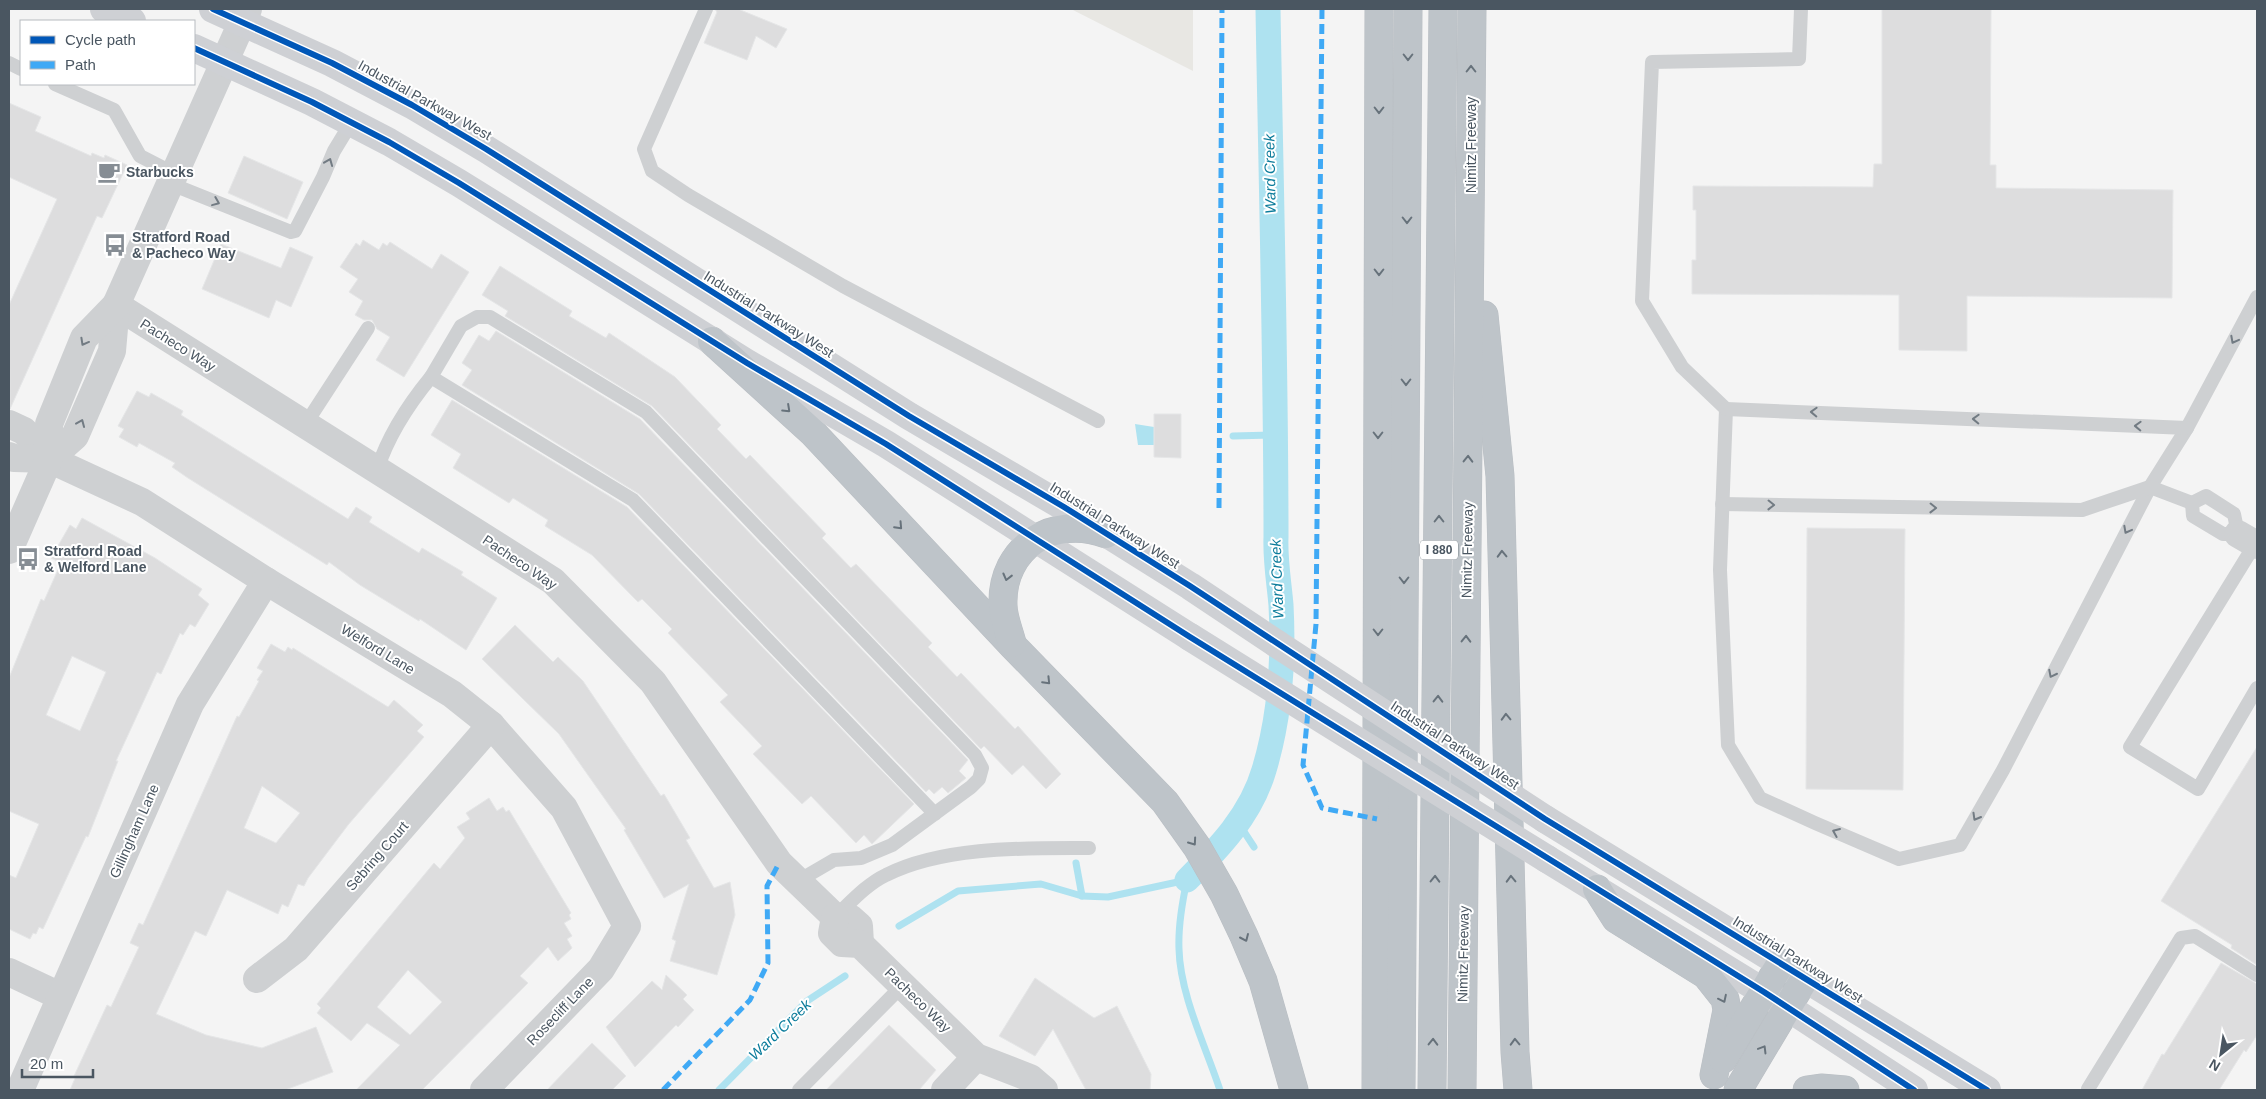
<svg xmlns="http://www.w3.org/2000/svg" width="2266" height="1099" font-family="Arial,sans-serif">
<rect width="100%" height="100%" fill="#f4f4f4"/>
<path fill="#e8e7e3" d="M 1071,9 L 1193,9 L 1193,71 Z"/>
<path fill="#aee2f0" d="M 1135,424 L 1154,427 L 1154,445 L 1138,445 Z"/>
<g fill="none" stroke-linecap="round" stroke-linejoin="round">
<g stroke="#aee2f0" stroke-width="7">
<path d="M 1233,436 L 1276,435"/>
<path d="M 1239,824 L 1254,847"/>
<path d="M 1076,863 L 1082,896"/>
<path d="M 899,926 L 958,891 L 1041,884 L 1082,896 L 1108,897 L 1187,880 C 1182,903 1178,925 1179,949 C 1180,995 1206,1047 1220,1090"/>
<path d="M 719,1090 L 807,1001 L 845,976"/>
</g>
<path stroke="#aee2f0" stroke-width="25" d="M 1187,880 C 1219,848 1251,815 1264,770 C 1280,717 1284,661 1281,605 C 1279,582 1275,560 1276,537 C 1276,361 1271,185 1268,9"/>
</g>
<g fill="#ddddde" stroke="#e5e6e7" fill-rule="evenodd">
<path d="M 715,9 L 738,9 L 787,29 L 776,48 L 756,36 L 747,60 L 704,43 L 717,12 Z"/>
<path d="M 1882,9 L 1991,9 L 1990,165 L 1996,165 L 1996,188 L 2173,190 L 2172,298 L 1967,296 L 1967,351 L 1899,350 L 1899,295 L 1692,294 L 1692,260 L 1696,260 L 1696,210 L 1693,210 L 1693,186 L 1873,187 L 1874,164 L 1882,164 Z"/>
<path d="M 9,103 L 41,117 L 35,131 L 91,156 L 92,153 L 104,158 L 105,155 L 127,165 L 102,218 L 97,216 L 10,409 L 9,305 L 57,199 L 9,177 Z"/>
<path d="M 244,156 L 303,182 L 287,219 L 228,193 Z"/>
<path d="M 363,240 L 379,250 L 383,243 L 387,246 L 390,242 L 432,269 L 441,254 L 469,272 L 404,377 L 376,360 L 390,337 L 377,329 L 372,320 L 364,320 L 355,315 L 363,301 L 349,292 L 358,279 L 340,267 L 356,243 L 360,246 Z"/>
<path d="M 221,244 L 281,268 L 290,247 L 313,257 L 291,307 L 276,300 L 269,318 L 202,289 Z"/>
<path d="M 500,266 L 572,311 L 569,316 L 606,338 L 609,333 L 675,377 L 721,425 L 717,429 L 746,459 L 750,455 L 826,534 L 822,538 L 851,568 L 856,564 L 932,643 L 928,647 L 957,677 L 961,673 L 1015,729 L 1018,726 L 1061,774 L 1046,789 L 1023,765 L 1012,775 L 984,746 L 981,749 L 652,406 L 505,316 L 508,311 L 482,295 Z"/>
<path d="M 496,331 L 640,419 L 968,760 L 959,771 L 966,778 L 948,793 L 942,787 L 934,794 L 929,789 L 926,792 L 639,494 L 462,385 L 472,370 L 462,363 L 479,335 L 489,341 Z"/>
<path d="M 137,391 L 149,397 L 151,393 L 183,411 L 181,415 L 348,519 L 356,507 L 372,517 L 369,522 L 419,553 L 422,548 L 463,572 L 461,575 L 497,598 L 466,650 L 420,619 L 419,621 L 360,585 L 329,562 L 327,565 L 188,478 L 172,467 L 175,463 L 139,443 L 137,447 L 119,437 L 124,429 L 118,426 Z"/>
<path d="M 452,400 L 627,507 L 914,804 L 872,844 L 864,835 L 856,843 L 811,796 L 802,804 L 753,754 L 762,746 L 720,702 L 728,695 L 668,633 L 672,629 L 642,599 L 638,602 L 592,555 L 545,526 L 548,520 L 513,498 L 509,503 L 453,468 L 461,454 L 431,435 Z"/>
<path d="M 1154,414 L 1181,414 L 1181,458 L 1154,457 Z"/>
<path d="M 82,518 L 155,558 L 202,589 L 198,595 L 209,604 L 195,627 L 190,624 L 183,635 L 180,633 L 161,674 L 157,672 L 116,761 L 118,761 L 88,837 L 86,836 L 43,929 L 39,927 L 36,934 L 33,933 L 30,939 L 9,929 L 9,875 L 16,878 L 39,824 L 9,811 L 9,678 L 41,599 L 44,601 L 61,563 L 51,558 L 70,525 L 76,529 ZM 72,656 L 106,672 L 80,731 L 46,715 Z"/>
<path d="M 1807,528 L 1905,529 L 1903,790 L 1806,789 Z"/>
<path d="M 515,625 L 553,662 L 558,657 L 583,681 L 661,796 L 664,794 L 690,838 L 686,840 L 714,888 L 730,882 L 735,915 L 717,975 L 670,961 L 676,941 L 672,939 L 689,884 L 664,898 L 624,830 L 626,829 L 559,734 L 482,659 Z"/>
<path d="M 271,644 L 285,652 L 288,647 L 292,650 L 293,648 L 388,707 L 394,700 L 423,725 L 417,731 L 424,737 L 348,825 L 308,878 L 304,886 L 298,884 L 288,907 L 282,904 L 278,914 L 227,890 L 206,936 L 195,931 L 156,1014 L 206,1035 L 262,1048 L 316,1027 L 333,1072 L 285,1090 L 70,1090 L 76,1076 L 74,1076 L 107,1005 L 111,1007 L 139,947 L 130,943 L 139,923 L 143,925 L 237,716 L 239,717 L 259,681 L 257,680 L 263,671 L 257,668 ZM 262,786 L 300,813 L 276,843 L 244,828 Z"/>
<path d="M 2257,747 L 2257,965 L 2231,948 L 2232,945 L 2161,901 Z"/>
<path d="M 489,798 L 497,811 L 503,807 L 506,812 L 509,810 L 571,913 L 569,915 L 571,919 L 564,923 L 572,936 L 567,939 L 572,948 L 558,961 L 548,947 L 520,976 L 528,983 L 422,1090 L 356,1090 L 400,1045 L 367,1023 L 351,1041 L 317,1013 L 321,1008 L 317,1004 L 434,863 L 440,869 L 465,838 L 457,827 L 470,819 L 466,813 ZM 408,970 L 442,1002 L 410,1035 L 377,1007 Z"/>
<path d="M 2221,963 L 2257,984 L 2257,1035 L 2246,1052 L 2244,1050 L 2219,1090 L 2142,1090 L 2162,1054 L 2164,1055 Z"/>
<path d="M 666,975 L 687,995 L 683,999 L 694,1010 L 678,1027 L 676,1025 L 635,1067 L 606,1027 L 652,981 L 662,990 Z"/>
<path d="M 1035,978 L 1094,1018 L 1117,1006 L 1151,1074 L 1150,1090 L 1086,1090 L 1053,1029 L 1035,1056 L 999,1036 Z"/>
<path d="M 889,1025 L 936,1070 L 919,1090 L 826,1090 Z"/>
<path d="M 592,1043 L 626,1076 L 612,1090 L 547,1090 Z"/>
</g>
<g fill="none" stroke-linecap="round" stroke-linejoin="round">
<defs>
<g id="highway">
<path d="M 1484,315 L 1500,476 L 1515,1052 L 1518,1090"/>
<path d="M 712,341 L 813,433 L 1013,646 L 1165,802 L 1197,847 L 1224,894 L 1244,936 L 1263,981 L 1294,1090"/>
<path d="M 1012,643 C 1009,631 1003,617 1003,605 C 1001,547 1054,514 1106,534"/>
<path d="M 1597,889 L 1616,919 L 1706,975 L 1725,999 L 1727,1010 L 1714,1075"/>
<path d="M 1723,1059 L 1781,963"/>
<path d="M 1376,1090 L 1379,9"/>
<path d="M 1401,1090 L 1408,9"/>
<path d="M 1432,1090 L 1443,9"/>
<path d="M 1462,1090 L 1472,9"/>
<path d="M 1738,1090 L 1805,978"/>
<path d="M 1807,1090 L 1821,1088 L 1845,1090"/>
</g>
</defs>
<use href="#highway" stroke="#b9bec3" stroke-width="29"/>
<g stroke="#ced0d2" stroke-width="14">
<path d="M 706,9 L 644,149 L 652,171 L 688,195 L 843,286 L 1098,421"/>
<path d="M 1801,9 L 1799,59 L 1652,62 L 1642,301 L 1682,367 L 1726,409 L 1720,570 L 1728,745 L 1760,798 L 1815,823 L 1899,859 L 1960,845 L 2003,770 L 2150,487 L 2187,428 L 2257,297"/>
<path d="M 9,63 L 21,69"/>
<path d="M 55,84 L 114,110 L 140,156 L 175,174"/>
<path d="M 171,184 L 291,232 L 295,231 L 323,177 L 334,151 L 351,123"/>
<path d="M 1726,409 L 2187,428"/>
<path d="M 305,425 L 368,328"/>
<path d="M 377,470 C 388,436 408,405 431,377"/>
<path d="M 2206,496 L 2234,514 L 2238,534 L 2223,534 L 2193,516 L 2192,503 Z"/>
<path d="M 1722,504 L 2082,510 L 2150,487 L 2192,503"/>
<path d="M 2255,544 L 2130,747 L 2198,789 L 2257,688"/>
<path d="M 798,881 L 834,860 L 861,858 L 892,845 L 971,787 L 979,779 L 982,768 L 975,755 L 646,412 L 490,317 L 477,317 L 461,326 L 431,377 L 633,500 L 935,814"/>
<path d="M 836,916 C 851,902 867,884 886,875 C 943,846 1026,848 1089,848"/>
<path d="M 2088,1089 L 2181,938 L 2195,936 L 2257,975"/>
<path d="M 799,1090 L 903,985"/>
</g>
<g stroke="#ced0d2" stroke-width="28">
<path d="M 116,305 L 553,581 L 653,682 L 779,863 L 835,917 L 850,918 L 859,926 L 860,944"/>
<path d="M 9,424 L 24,431 L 49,459 L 142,502 L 266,581 L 452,694 L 491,725 L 564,808 L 627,926 L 601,969 L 484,1090"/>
<path d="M 9,456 L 14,458 L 49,459"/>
<path d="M 49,459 L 75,436 L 112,351 L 116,305"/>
<path d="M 2238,534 L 2257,545"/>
<path d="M 9,550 L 49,459 L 49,424 L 84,338 L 116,305 L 248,9"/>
<path d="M 835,917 L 832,933 L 842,943 L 860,944 L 976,1057 L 1030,1078 L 1044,1090"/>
<path d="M 9,972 L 60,996"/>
<path d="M 257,979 L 296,949 L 491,725"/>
<path d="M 20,1090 L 190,704 L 266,581"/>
<path d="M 945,1090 L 976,1057"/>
</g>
<g stroke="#ced0d4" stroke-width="28">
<path d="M 104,9 L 132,21"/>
<path d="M 213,9 L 332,63 L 412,105 L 486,149 L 909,416 L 1064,507 L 1190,586 L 1277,644"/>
<path d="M 194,48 L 312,102 L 389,142 L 459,183 L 747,363 L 886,444 L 1190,637"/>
<path d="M 1545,819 L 1987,1090"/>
<path d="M 1547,859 L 1764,992 L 1914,1090"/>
</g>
<use href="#highway" stroke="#bec4c9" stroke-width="28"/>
<g stroke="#ced0d4" stroke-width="28">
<path d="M 1190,637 L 1547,859"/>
<path d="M 1277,644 L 1545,819"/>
</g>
<g stroke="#3fa9f5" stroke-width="5" stroke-dasharray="10 5" stroke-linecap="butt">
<path d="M 1322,9 L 1316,624 L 1303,765 L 1322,808 L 1377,819"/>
<path d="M 1219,508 L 1222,9"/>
<path d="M 663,1090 L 750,1000 L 768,963 L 767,886 L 779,863"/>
</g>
<defs>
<g id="cycleway">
<path d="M 213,9 L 332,63 L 412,105 L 486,149 L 909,416 L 1064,507 L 1190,586 L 1545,819 L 1987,1090"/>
<path d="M 194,48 L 312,102 L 389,142 L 459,183 L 747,363 L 886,444 L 1190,637 L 1764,992 L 1914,1090"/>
</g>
</defs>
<use href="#cycleway" stroke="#fff" stroke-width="9"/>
<use href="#cycleway" stroke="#0057b8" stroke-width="6"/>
</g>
<defs><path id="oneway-chevron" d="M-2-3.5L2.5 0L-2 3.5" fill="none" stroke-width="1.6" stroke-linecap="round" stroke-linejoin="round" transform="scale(1.25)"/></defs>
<g stroke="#67727b">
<use href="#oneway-chevron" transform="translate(1408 57) rotate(90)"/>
<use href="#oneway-chevron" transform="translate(1471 69) rotate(-90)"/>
<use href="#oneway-chevron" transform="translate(1379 110) rotate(90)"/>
<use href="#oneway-chevron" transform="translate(1407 220) rotate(90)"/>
<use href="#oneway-chevron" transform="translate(1379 272) rotate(90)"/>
<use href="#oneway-chevron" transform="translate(1406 382) rotate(90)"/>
<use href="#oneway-chevron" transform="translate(787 409) rotate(43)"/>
<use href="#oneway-chevron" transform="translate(1378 435) rotate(90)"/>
<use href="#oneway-chevron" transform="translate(1468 459) rotate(-89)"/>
<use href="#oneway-chevron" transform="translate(1439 519) rotate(-90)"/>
<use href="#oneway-chevron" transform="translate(899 526) rotate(47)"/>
<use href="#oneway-chevron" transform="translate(1502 554) rotate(-92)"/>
<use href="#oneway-chevron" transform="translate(1007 577) rotate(104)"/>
<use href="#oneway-chevron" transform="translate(1404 580) rotate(90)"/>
<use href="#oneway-chevron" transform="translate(1378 632) rotate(90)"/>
<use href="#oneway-chevron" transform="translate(1466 639) rotate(-89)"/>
<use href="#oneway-chevron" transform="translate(1047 681) rotate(46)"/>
<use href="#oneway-chevron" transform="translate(1438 699) rotate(-89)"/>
<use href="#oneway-chevron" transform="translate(1506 717) rotate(-92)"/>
<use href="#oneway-chevron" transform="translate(1193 842) rotate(55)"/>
<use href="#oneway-chevron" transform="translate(1435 879) rotate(-89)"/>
<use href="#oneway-chevron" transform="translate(1511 879) rotate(-92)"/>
<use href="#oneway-chevron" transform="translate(1245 938) rotate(66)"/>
<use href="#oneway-chevron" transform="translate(1723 999) rotate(64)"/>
<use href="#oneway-chevron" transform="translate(1433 1042) rotate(-89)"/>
<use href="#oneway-chevron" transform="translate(1515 1042) rotate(-92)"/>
<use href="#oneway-chevron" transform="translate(1763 1049) rotate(-59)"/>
</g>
<g stroke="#727b83">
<use href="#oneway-chevron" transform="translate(329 162) rotate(-68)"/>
<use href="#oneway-chevron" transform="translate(216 202) rotate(22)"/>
<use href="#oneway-chevron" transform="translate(2234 340) rotate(118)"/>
<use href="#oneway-chevron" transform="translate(84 342) rotate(119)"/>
<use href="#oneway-chevron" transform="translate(1814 412) rotate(-178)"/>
<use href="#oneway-chevron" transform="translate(1976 419) rotate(-178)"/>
<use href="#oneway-chevron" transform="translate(81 423) rotate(-67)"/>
<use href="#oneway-chevron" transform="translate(2138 426) rotate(-178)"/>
<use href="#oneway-chevron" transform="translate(1771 505) rotate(1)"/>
<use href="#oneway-chevron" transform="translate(1933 508) rotate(1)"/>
<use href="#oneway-chevron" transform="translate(2127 530) rotate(118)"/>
<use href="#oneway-chevron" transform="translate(2052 674) rotate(117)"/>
<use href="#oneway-chevron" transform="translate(1976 817) rotate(120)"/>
<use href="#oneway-chevron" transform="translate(1836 832) rotate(-157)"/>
</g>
<defs>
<symbol id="cafe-bare" viewBox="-9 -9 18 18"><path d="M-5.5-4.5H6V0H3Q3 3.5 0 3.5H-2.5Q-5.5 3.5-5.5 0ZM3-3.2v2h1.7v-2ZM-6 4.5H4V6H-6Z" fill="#868d94" stroke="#fff" stroke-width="2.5" paint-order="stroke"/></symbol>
<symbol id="bus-bare" viewBox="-9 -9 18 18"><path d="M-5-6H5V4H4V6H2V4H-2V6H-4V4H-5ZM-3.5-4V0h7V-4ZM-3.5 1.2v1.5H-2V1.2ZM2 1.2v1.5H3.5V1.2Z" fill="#868d94" stroke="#fff" stroke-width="2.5" paint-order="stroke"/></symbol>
</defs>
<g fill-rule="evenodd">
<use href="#cafe-bare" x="93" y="156" width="32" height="32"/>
<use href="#bus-bare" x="99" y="229" width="32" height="32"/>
<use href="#bus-bare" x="12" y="543" width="32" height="32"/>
</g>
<g text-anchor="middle" stroke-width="4" stroke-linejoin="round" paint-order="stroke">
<rect fill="#fff" stroke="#808990" stroke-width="1" x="1420" y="540.5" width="38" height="19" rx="4"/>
<g font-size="12" font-weight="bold" fill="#4a5661">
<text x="1439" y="554">I 880</text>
</g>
<g font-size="14" fill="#4a5661" stroke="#fff">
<text transform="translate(425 100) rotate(29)" y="5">Industrial Parkway West</text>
<text transform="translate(1471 145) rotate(-90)" y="5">Nimitz Freeway</text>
<text transform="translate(769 314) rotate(32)" y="5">Industrial Parkway West</text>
<text transform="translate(178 345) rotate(32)" y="5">Pacheco Way</text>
<text transform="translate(1115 525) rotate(32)" y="5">Industrial Parkway West</text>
<text transform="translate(1467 550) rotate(-89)" y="5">Nimitz Freeway</text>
<text transform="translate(520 562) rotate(34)" y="5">Pacheco Way</text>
<text transform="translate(378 649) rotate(31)" y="5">Welford Lane</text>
<text transform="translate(1455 745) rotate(33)" y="5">Industrial Parkway West</text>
<text transform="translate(134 831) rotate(-66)" y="5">Gillingham Lane</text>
<text transform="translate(377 856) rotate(-49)" y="5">Sebring Court</text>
<text transform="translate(1463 954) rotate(-89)" y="5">Nimitz Freeway</text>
<text transform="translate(1798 959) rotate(32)" y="5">Industrial Parkway West</text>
<text transform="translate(918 1000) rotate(44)" y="5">Pacheco Way</text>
<text transform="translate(560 1011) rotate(-46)" y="5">Rosecliff Lane</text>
</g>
<g font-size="14" font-weight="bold" fill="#4a5661" stroke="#fff" text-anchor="start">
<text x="126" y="177">Starbucks</text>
<text x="132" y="242">Stratford Road<tspan x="132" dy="16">&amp; Pacheco Way</tspan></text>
<text x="44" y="556">Stratford Road<tspan x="44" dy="16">&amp; Welford Lane</tspan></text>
</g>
<g font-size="15" font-style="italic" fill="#0c7c9b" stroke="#fff">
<text transform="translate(1270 174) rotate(-91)" y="5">Ward Creek</text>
<text transform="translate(1277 579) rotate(-92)" y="5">Ward Creek</text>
<text transform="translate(780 1030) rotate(-44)" y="5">Ward Creek</text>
</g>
</g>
<rect width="2266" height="1099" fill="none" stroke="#4a5661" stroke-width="20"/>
<rect x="20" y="20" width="175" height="65" fill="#ffffff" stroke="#b7bbc0"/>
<rect x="30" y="36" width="25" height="8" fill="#0057b8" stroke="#b7bbc0"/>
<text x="65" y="45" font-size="15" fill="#4a5661">Cycle path</text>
<rect x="30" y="61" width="25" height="8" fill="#3fa9f5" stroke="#b7bbc0"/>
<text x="65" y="70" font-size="15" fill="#4a5661">Path</text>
<g transform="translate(2221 1054) rotate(210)" stroke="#ffffff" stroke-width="4" paint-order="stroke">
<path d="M0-4L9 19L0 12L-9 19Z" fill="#4a5661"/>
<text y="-8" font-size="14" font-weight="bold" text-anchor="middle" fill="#4a5661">N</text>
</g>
<path d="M22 1069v8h71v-8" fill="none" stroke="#4a5661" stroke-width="2.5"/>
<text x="30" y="1069" font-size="15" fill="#4a5661" stroke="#ffffff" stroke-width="4" paint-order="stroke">20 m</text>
</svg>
